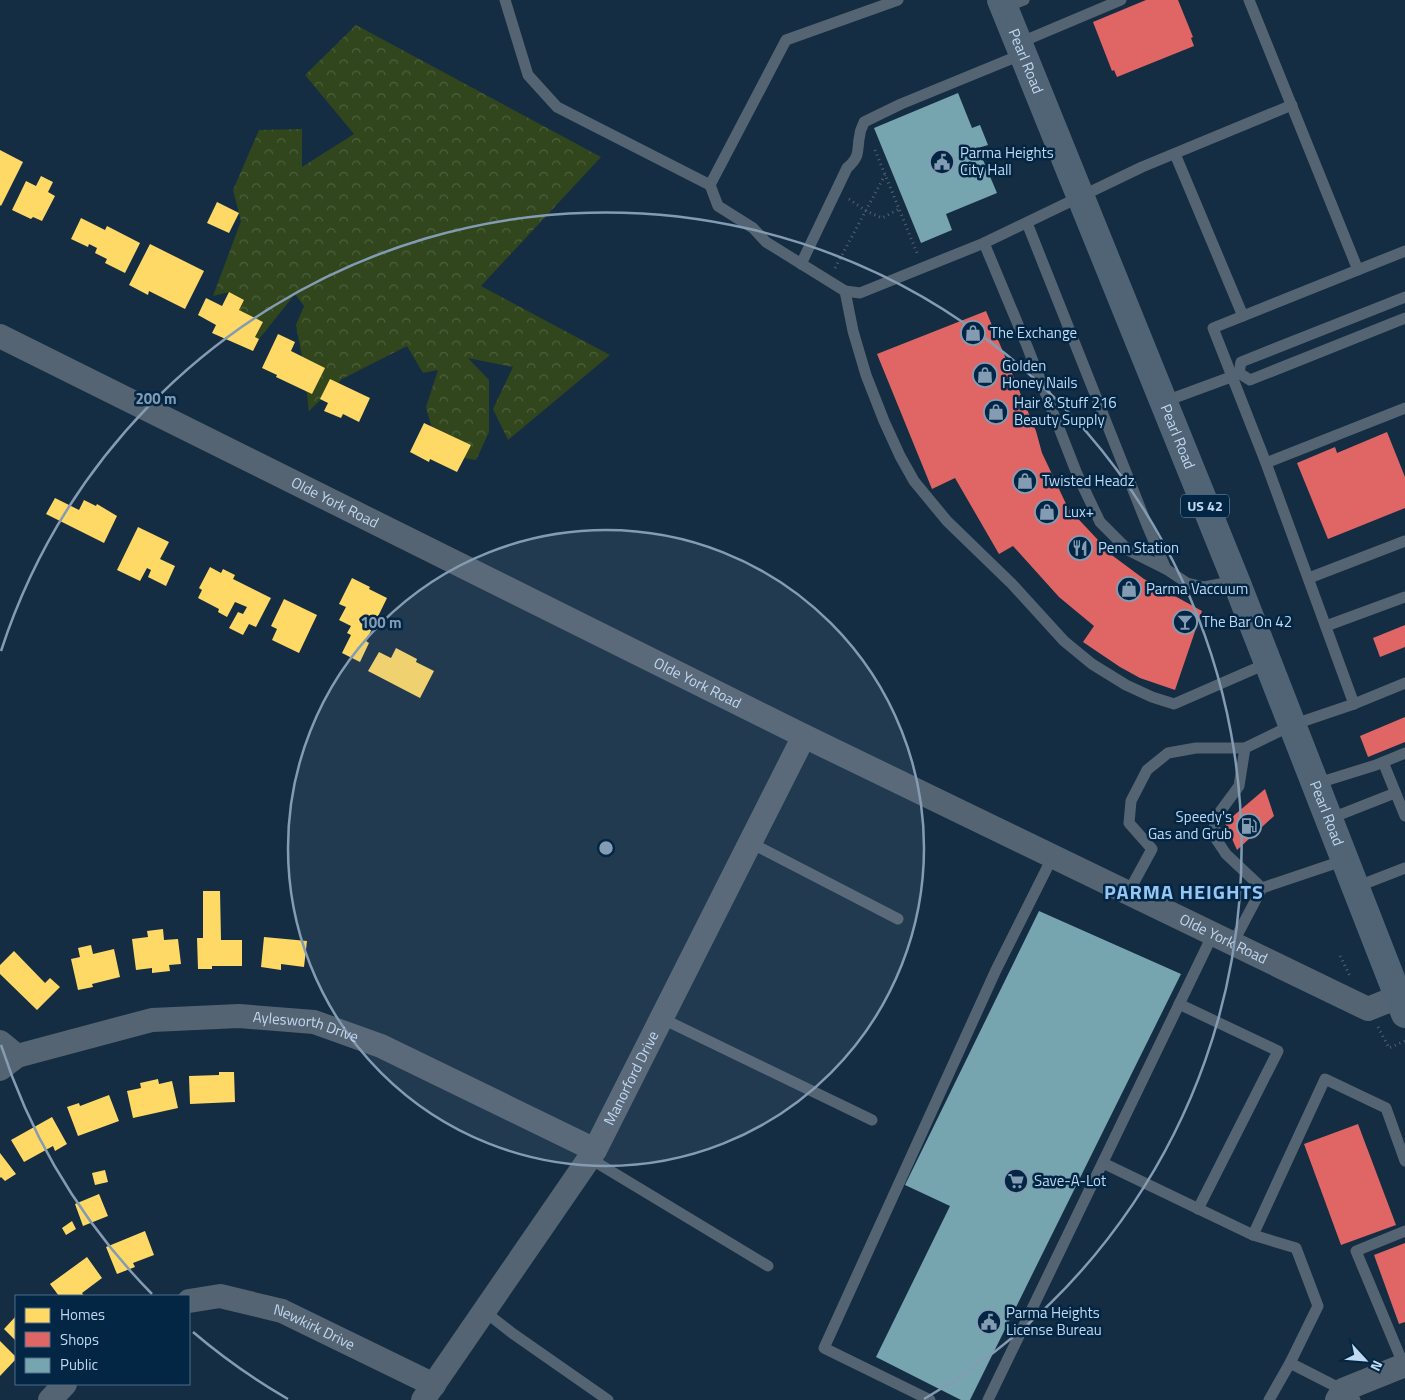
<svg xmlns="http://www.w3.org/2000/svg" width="1405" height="1400" font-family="'Titillium Web',sans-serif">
<defs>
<pattern id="forest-crowns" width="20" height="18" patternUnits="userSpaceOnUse" patternTransform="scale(1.25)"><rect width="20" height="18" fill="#31461c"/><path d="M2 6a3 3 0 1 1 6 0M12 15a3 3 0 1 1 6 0" fill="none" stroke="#4d603d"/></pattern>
</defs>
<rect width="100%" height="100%" fill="#142d42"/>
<path fill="url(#forest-crowns)" d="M 356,25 L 601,157 L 481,286 L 610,355 L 508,440 L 493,409 L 513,367 L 468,358 L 489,380 L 489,432 L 476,460 L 439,454 L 426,407 L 438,370 L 423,373 L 407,346 L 342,379 L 309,411 L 303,362 L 296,325 L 304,306 L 295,294 L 259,339 L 255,337 L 263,322 L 239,310 L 244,300 L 229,292 L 213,296 L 241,221 L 233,190 L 259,130 L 302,129 L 302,167 L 354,134 L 305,75 Z"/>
<g fill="#ffd966">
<path d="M 0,150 L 23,162 L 1,206 L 0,205 Z"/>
<path d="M 41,176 L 53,182 L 48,192 L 55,196 L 42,221 L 33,217 L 31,219 L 12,210 L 26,181 L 36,186 Z"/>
<path d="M 217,202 L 239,213 L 229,233 L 207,223 Z"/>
<path d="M 81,218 L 105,230 L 107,226 L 140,243 L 125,273 L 105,263 L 107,259 L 95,253 L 97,248 L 89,244 L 88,247 L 71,239 Z"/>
<path d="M 150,244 L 204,271 L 185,309 L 149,291 L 148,295 L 129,285 Z"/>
<path d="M 229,292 L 244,300 L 239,310 L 263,322 L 255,337 L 259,339 L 253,351 L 212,333 L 216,325 L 198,315 L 206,298 L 222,306 Z"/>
<path d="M 278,334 L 295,342 L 291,351 L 325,368 L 312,394 L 276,377 L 277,375 L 262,368 Z"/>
<path d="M 330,379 L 370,398 L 359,422 L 343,414 L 341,418 L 324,411 L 328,403 L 320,399 Z"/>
<path d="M 424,423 L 471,445 L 457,472 L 430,459 L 429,462 L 410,452 Z"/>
<path d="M 55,498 L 79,510 L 84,500 L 96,506 L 97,504 L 117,516 L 104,543 L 46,514 Z"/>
<path d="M 138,527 L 169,542 L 160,559 L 175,566 L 166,586 L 148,577 L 151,570 L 147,568 L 140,581 L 117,570 Z"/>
<path d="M 210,567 L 221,573 L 223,569 L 235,575 L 233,579 L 271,598 L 256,627 L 249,624 L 243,635 L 229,628 L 238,612 L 243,614 L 247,607 L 235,602 L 227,617 L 218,612 L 219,609 L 198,598 L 202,590 L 199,588 Z"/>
<path d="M 352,578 L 370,587 L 369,589 L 387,598 L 366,641 L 369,643 L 360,662 L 342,653 L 351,635 L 347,633 L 351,626 L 339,620 L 346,607 L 339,604 Z"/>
<path d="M 284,599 L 317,615 L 299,653 L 272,640 L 277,629 L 271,626 Z"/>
<path d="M 396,648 L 417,659 L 416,662 L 434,671 L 420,698 L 368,671 L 379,652 L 391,658 Z"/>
<path d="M 203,891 L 220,891 L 221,940 L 242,940 L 242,966 L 212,966 L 212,969 L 198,969 L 197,938 L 203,938 Z"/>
<path d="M 163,929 L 164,940 L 178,939 L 181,964 L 169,965 L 170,971 L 152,973 L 152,968 L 136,970 L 132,939 L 148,937 L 147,931 Z"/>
<path d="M 264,937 L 307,941 L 304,967 L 281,964 L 281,970 L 261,967 Z"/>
<path d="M 91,945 L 93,954 L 114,949 L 120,977 L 92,984 L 93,987 L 78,990 L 71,959 L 80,957 L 78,948 Z"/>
<path d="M 14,951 L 45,983 L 50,978 L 60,987 L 37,1010 L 0,974 L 0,965 Z"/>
<path d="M 219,1072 L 234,1072 L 235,1102 L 190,1104 L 189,1076 L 219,1075 Z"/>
<path d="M 158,1079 L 159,1084 L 172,1081 L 178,1108 L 133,1118 L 127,1091 L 141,1088 L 140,1083 Z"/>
<path d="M 109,1095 L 119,1121 L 78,1136 L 67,1107 L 79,1103 L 80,1106 Z"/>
<path d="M 52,1117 L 67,1144 L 55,1151 L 53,1146 L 24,1162 L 11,1140 Z"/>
<path d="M 0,1153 L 16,1174 L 5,1181 L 1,1177 L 0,1178 Z"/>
<path d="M 105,1170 L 108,1182 L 95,1185 L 92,1173 Z"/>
<path d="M 99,1194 L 108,1216 L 83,1226 L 75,1204 Z"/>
<path d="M 72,1221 L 76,1229 L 66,1235 L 62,1228 Z"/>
<path d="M 145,1231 L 154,1255 L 133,1263 L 135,1267 L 117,1274 L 106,1247 Z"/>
<path d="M 87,1257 L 102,1278 L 82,1293 L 84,1296 L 59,1296 L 50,1284 Z"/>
<path d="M 16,1316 L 16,1341 L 4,1329 Z"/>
<path d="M 0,1341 L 16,1357 L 16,1359 L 0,1376 Z"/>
</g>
<g fill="#e06666">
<path d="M 1146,0 L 1178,0 L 1193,37 L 1191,38 L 1194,46 L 1117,77 L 1114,70 L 1112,71 L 1093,22 Z"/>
<path d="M 986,311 L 1036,431 L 1042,453 L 1068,508 L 1113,556 L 1144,579 L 1202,611 L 1175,690 L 1140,678 L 1120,667 L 1083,642 L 1094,626 L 1059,597 L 1013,546 L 999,554 L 955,478 L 932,489 L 877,354 Z"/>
<path d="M 1387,432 L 1405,477 L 1405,508 L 1328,539 L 1297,463 L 1335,447 L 1337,453 Z"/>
<path d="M 1405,625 L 1405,647 L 1380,657 L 1373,638 Z"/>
<path d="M 1405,717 L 1405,742 L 1368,757 L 1360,736 Z"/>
<path d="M 1265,789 L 1274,816 L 1237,850 L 1225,823 Z"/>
<path d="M 1358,1124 L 1396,1225 L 1341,1245 L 1304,1144 Z"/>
<path d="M 1405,1243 L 1405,1322 L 1399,1324 L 1374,1255 Z"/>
</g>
<g fill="#76a5af">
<path d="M 958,93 L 972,128 L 980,125 L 988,145 L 978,148 L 997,193 L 946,214 L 952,230 L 921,243 L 874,128 Z"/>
<path d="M 1039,911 L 1181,974 L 970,1400 L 961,1400 L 876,1357 L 950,1206 L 905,1185 Z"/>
</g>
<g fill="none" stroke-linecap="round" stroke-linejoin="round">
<g stroke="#526371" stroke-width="3" stroke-dasharray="1 4" stroke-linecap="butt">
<path d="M 875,150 L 917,253"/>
<path d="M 849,199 L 866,211 L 882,218 L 899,209"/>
<path d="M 835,268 L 885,175"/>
<path d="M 1340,956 L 1350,976"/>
<path d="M 1378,1027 L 1389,1048 L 1405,1041"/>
</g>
<g stroke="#556472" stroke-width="11">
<path d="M 505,0 L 528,75 L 557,107 L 710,185 L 786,40 L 898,0"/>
<path d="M 1249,0 L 1358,270"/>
<path d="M 1004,8 L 1024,0"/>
<path d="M 1019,43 L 1121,0"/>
<path d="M 1175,154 L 1243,316"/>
<path d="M 710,185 L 718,206 L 753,228 L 766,242 L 845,291 L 860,293 L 984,243 L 1142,167 L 1292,105"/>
<path d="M 1027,223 L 1147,525 L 1166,569"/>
<path d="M 984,243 L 1027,346 L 1077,474 L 1100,522 L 1128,550 L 1166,569 L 1187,583 L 1204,587 L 1236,581"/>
<path d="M 801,264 L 847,168 C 862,155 856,150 860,134 C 860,130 863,126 864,122 L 901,104 L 1023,54"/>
<path d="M 845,291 L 853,331 L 866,375 L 884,421 L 900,456 L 914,481 L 947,521 L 1012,584 L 1064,641 L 1092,664 L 1126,685 L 1152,697 L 1174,704 L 1268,663"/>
<path d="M 1239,373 L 1241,362 L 1405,297"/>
<path d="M 1239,373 L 1250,380 L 1405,318"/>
<path d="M 1163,402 L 1239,374"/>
<path d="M 1266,463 L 1213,328 L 1405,251"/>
<path d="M 1309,578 L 1405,541"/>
<path d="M 1326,626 L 1405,597"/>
<path d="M 1354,704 L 1266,463 L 1405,408"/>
<path d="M 1245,748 L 1239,786 L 1214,820 L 1216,839 L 1226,854 L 1262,888"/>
<path d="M 1383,762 L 1405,816"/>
<path d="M 1315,784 L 1376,765 L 1405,753"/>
<path d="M 1329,819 L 1395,793"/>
<path d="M 751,843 L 898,919"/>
<path d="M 1356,887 L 1405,868"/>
<path d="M 1128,893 L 1152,849 L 1129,823 L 1131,801 L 1147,770 L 1168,753 L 1196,748 L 1245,748 L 1292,725 L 1354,704 L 1405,683"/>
<path d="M 1233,943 L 1262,888 L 1345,860"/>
<path d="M 1179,1004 L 1278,1051 L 1198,1209"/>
<path d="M 661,1018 L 872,1120"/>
<path d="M 589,1158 L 768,1266"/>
<path d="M 1103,1163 L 1253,1235"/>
<path d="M 484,1311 L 512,1333 L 608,1400"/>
<path d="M 1404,1366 L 1356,1251 L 1405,1231"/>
<path d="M 930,1400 L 824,1348 L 996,970 L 1053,856"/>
<path d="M 988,1400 L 1213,934"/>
<path d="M 1269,1400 L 1290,1363"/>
<path d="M 1355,1400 L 1343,1390 L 1290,1363 L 1318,1306 L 1296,1248 L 1253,1235 L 1325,1079 L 1386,1108 L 1405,1161"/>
</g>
<g stroke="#556472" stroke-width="24">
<path id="s1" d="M 0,336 L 804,736 L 1368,1009 L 1398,997"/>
<path d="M 0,1042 L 17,1056"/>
<path id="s2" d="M 0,1069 L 17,1056 L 152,1020 L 239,1016 L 314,1022 L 381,1046 L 595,1150"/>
<path id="s3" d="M 189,1301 L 220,1296 L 282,1311 L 434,1385"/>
<path d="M 50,1400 L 65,1384"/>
<path id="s4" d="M 423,1400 L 595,1150 L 804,736"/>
<path d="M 1337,1400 L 1343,1390 L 1405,1365"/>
</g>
<path stroke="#506476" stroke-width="28" id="s5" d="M 1001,0 L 1236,581 L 1405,1014"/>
</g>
<circle cx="606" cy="848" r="318" fill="#849cb3" fill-opacity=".12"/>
<g fill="none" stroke="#849cb3" stroke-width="2.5">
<circle cx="606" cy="848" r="318"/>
<path d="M288 1399A636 636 0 0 1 193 1332M152 1294A636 636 0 0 1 1 1045M1 651A636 636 0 1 1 924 1399"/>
</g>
<defs>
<symbol id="civic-ring" viewBox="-11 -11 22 22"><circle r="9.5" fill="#022643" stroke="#849cb3" stroke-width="1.5"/><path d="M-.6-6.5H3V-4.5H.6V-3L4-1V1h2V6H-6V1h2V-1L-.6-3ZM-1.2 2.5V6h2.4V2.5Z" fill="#849cb3"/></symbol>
<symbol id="shop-ring" viewBox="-11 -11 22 22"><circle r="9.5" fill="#022643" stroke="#849cb3" stroke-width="1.5"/><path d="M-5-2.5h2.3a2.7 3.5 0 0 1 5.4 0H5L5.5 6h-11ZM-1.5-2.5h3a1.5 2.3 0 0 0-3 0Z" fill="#849cb3"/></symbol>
<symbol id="restaurant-ring" viewBox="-11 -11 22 22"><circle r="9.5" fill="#022643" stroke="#849cb3" stroke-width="1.5"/><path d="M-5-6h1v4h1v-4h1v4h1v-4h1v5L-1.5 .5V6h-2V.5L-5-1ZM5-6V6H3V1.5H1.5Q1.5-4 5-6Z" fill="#849cb3"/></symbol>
<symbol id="bar-ring" viewBox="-11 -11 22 22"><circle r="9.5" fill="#022643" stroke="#849cb3" stroke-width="1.5"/><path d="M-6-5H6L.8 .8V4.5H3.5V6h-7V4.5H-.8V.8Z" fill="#849cb3"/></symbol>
<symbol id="fuel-ring" viewBox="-11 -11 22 22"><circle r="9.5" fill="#022643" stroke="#849cb3" stroke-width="1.5"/><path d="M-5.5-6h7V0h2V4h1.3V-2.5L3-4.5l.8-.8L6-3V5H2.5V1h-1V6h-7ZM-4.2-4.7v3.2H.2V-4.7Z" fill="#849cb3"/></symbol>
<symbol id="supermarket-ring" viewBox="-11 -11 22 22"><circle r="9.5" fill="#022643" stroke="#849cb3" stroke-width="1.5"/><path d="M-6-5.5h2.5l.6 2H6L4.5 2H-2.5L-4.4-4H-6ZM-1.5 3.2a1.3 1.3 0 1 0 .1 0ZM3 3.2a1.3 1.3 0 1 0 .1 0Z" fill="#849cb3"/></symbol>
</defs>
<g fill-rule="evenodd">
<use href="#civic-ring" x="928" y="148" width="28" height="28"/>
<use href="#shop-ring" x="959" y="319" width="28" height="28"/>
<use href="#shop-ring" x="971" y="361" width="28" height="28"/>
<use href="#shop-ring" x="982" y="398" width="28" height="28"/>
<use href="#shop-ring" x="1011" y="467" width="28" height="28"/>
<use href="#shop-ring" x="1033" y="498" width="28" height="28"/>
<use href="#restaurant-ring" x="1066" y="534" width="28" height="28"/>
<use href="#shop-ring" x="1115" y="575" width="28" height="28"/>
<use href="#bar-ring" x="1171" y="608" width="28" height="28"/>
<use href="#fuel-ring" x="1235" y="812" width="28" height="28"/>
<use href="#supermarket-ring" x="1002" y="1167" width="28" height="28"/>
<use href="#civic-ring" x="975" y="1308" width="28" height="28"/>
</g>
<g text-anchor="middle" stroke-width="5" stroke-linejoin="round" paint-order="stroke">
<rect fill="#022643" stroke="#87a3bc" stroke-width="1" x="1181" y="494.5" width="48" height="23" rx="4"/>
<g font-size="14" font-weight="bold" fill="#c0d8f0">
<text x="1205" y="511">US 42</text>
</g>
<g font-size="15" fill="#c0d8f0" stroke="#022643">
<text dy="5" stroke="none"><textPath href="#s5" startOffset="66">Pearl Road</textPath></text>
<text dy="5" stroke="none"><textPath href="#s5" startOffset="471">Pearl Road</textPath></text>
<text dy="5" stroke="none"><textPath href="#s1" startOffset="374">Olde York Road</textPath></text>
<text dy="5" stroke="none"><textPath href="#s1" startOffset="779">Olde York Road</textPath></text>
<text dy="5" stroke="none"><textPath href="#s5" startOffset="876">Pearl Road</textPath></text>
<text dy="5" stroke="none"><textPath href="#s1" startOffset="1364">Olde York Road</textPath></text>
<text dy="5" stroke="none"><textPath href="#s2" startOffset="316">Aylesworth Drive</textPath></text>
<text dy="5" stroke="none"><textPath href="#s4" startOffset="384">Manorford Drive</textPath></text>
<text dy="5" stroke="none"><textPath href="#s3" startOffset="131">Newkirk Drive</textPath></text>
</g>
<g font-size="15" fill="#c0d8f0" stroke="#022643" text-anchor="start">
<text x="960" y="158">Parma Heights<tspan x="960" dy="17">City Hall</tspan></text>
<text x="990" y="338">The Exchange</text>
<text x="1002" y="371">Golden<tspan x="1002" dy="17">Honey Nails</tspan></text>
<text x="1014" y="408">Hair &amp; Stuff 216<tspan x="1014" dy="17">Beauty Supply</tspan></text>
<text x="1042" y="486">Twisted Headz</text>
<text x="1064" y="517">Lux+</text>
<text x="1098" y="553">Penn Station</text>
<text x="1146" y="594">Parma Vaccuum</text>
<text x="1202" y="627">The Bar On 42</text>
<text x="1232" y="822" text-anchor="end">Speedy's<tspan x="1232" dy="17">Gas and Grub</tspan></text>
<text x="1034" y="1186">Save-A-Lot</text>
<text x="1006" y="1318">Parma Heights<tspan x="1006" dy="17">License Bureau</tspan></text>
</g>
<g font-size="20" font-weight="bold" letter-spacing="1" fill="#95c6f5" stroke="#022643">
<text x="1184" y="899">PARMA HEIGHTS</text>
</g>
</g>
<circle cx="606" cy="848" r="8" fill="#849cb3" stroke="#022643" stroke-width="2.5"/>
<g font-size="15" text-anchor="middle" font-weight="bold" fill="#849cb3" stroke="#022643" stroke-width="5" stroke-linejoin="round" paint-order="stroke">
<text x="156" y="404">200 m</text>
<text x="381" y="628">100 m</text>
</g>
<rect x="15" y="1295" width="175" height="90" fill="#022643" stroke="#4e6d88"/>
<rect x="25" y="1308" width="25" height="15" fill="#ffd966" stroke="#4e6d88"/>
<text x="60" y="1320" font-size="15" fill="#c0d8f0">Homes</text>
<rect x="25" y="1332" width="25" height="15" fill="#e06666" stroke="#4e6d88"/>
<text x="60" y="1345" font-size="15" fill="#c0d8f0">Shops</text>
<rect x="25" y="1358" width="25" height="15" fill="#76a5af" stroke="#4e6d88"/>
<text x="60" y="1370" font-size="15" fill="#c0d8f0">Public</text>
<g transform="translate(1365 1360) rotate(116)" stroke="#022643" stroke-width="4" paint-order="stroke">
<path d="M0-4L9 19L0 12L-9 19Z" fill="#c0d8f0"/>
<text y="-8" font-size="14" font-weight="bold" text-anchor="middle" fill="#c0d8f0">N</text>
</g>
</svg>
